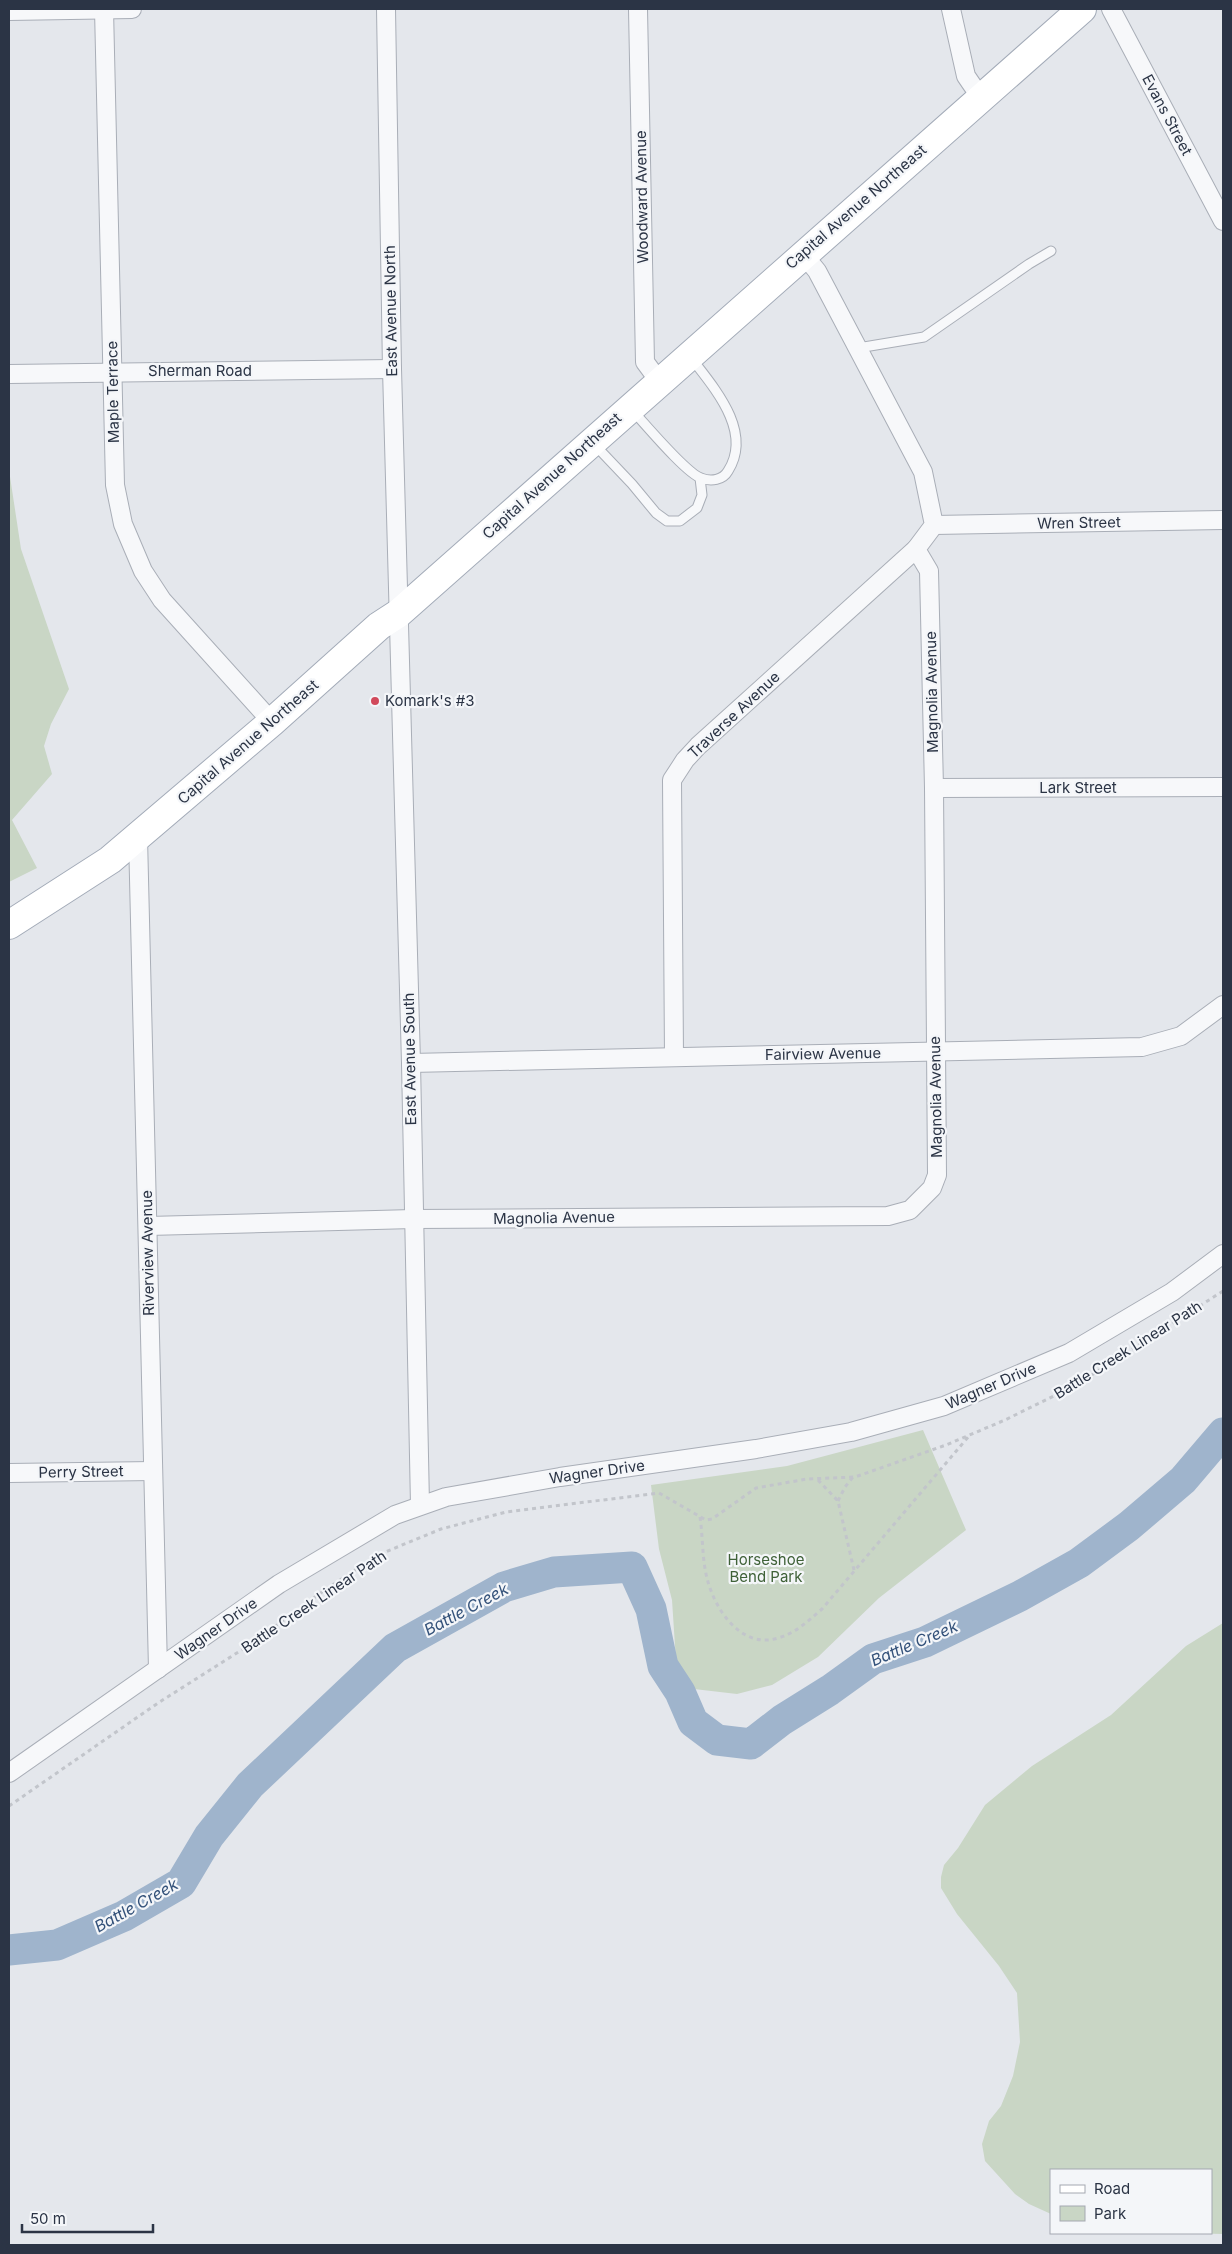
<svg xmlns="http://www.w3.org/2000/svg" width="1232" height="2254" font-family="Inter,sans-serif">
<rect width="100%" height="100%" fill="#e4e7ec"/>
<g fill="#c9d6c5">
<path d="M 9,470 L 21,549 L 69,689 L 51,724 L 44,746 L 52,774 L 12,820 L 37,868 L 9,882 Z"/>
<path d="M 923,1430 L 966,1530 L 879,1598 L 818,1657 L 772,1685 L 737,1694 L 694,1689 L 677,1676 L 672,1600 L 659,1549 L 651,1485 L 787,1466 Z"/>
<path d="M 1223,1623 L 1223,2234 L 1182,2233 L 1211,2233 L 1211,2170 L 1051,2170 L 1051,2214 L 1029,2204 L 1015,2194 L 985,2161 L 982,2144 L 989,2121 L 1001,2106 L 1013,2076 L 1020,2042 L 1017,1993 L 999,1966 L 957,1914 L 941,1888 L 941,1877 L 944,1865 L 958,1848 L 985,1805 L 1032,1766 L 1111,1715 L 1186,1646 Z"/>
</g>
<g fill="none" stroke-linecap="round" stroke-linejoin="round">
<path stroke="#9fb4cc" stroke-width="31" d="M 9,1950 L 57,1945 L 124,1916 L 181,1883 L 209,1836 L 250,1785 L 395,1648 L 504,1587 L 554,1572 L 632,1567 L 651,1609 L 663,1666 L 680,1692 L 693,1722 L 717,1740 L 751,1744 L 782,1720 L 830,1690 L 873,1659 L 925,1642 L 1020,1596 L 1079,1563 L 1129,1526 L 1183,1480 L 1223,1433"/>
<defs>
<g id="lane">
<path d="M 858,348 L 924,337 L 1029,264 L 1051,251"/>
<path d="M 633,411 C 646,425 686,473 701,478 C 711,482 723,480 728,471 C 753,432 715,389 692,359"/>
<path d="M 594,444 L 632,484 L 656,513 L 667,521 L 680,521 L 697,508 L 702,495 L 700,478"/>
</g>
<g id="street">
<path d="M 104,9 L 115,485 L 123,524 L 143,571 L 162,600 L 272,722"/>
<path d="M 386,9 L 392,369 L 411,1063 L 420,1505"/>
<path d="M 638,9 L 645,362 L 659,381"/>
<path d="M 951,9 L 966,76 L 981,98"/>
<path d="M 1111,9 L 1223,221"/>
<path d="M 9,11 L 132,9"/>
<path d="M 9,374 L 392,369"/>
<path d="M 934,525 L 1223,520"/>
<path d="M 934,788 L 1223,787"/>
<path d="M 138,837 L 158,1669"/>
<path d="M 674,1056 L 672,780 L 685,760 L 698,746 L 916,549"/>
<path d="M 411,1063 L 1142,1047 L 1181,1036 L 1223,1005"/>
<path d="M 148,1226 L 413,1219 L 888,1216 L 910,1210 L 932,1188 L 937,1175 L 934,788 L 929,571 L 916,549 L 934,525 L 923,472 L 817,271 L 803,254"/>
<path d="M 9,1473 L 153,1471"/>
<path d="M 9,1773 L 279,1584 L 395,1515 L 446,1497 L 560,1477 L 756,1449 L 851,1432 L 944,1406 L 1069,1353 L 1172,1292 L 1223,1254"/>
</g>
<path id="primary" d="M 9,925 L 110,860 L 272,722 L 379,626 L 399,613 L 1082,9"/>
</defs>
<use href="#lane" stroke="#a9aeb7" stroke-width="11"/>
<use href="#street" stroke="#a9aeb7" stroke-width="20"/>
<use href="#primary" stroke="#a3abb8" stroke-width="30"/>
<g stroke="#c2c5cb" stroke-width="3" stroke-dasharray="4 4" stroke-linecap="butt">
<path d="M 818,1480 L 838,1501 L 854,1570"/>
<path d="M 838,1501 L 845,1487 L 853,1477"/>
<path d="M 700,1517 C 703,1537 702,1559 707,1578 C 714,1608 741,1650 778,1638 C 796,1633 808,1621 822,1609 L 969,1436"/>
<path d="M 9,1806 L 158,1703 L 251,1644 L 322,1592 L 378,1555 L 441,1529 L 506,1512 L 659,1493 L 706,1520 L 712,1519 L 756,1488 L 807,1479 L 855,1477 L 946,1445 L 1005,1420 L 1076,1385 L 1223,1291"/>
</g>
<use href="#lane" stroke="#f7f8fa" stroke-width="9"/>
<use href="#street" stroke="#f7f8fa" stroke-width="18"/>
<use href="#primary" stroke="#fff" stroke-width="28"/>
</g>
<circle fill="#d1495b" stroke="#f4f6f9" stroke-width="2" cx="375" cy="701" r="5"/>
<g text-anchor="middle" stroke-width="4.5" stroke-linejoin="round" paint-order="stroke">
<g font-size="15" fill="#2b3445" stroke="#f4f6f9">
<text transform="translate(1167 115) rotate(62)" y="5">Evans Street</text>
<text transform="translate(642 197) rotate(-91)" y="5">Woodward Avenue</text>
<text transform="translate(856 207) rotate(-41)" y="5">Capital Avenue Northeast</text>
<text transform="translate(391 311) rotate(-91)" y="5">East Avenue North</text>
<text x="200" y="376">Sherman Road</text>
<text transform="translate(113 392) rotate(-91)" y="5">Maple Terrace</text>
<text transform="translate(552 476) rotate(-42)" y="5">Capital Avenue Northeast</text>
<text transform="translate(1079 523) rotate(-1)" y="5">Wren Street</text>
<text transform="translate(932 692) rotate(-91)" y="5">Magnolia Avenue</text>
<text transform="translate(734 715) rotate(-43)" y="5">Traverse Avenue</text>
<text transform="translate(248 742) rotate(-41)" y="5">Capital Avenue Northeast</text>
<text x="1078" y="793">Lark Street</text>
<text transform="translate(823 1054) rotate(-1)" y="5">Fairview Avenue</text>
<text transform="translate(410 1059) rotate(-91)" y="5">East Avenue South</text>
<text transform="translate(936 1097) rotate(-91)" y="5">Magnolia Avenue</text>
<text transform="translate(554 1218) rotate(-1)" y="5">Magnolia Avenue</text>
<text transform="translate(148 1253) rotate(-91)" y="5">Riverview Avenue</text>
<text transform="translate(1128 1350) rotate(-32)" y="5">Battle Creek Linear Path</text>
<text transform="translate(991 1386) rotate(-23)" y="5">Wagner Drive</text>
<text transform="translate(81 1472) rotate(-1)" y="5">Perry Street</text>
<text transform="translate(597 1472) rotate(-8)" y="5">Wagner Drive</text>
<text transform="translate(314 1602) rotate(-34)" y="5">Battle Creek Linear Path</text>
<text transform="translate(216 1629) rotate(-35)" y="5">Wagner Drive</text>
</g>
<g font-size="15" fill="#2b3445" stroke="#f4f6f9" text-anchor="start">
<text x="385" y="706">Komark's #3</text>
</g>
<g font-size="15" fill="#3f6138" stroke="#f4f6f9">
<text x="766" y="1565">Horseshoe<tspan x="766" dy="17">Bend Park</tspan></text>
</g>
<g font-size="16" font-style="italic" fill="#34527a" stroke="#f4f6f9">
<text transform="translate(466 1609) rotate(-28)" y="6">Battle Creek</text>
<text transform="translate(914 1643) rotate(-23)" y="6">Battle Creek</text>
<text transform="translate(136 1905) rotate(-29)" y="6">Battle Creek</text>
</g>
</g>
<rect width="1232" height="2254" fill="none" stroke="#2b3445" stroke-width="20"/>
<rect x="1050" y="2169" width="162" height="65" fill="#f4f6f9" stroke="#a4a8b1"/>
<rect x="1060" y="2185" width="25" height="8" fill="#ffffff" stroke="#a4a8b1"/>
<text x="1094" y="2194" font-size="15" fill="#2b3445">Road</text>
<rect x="1060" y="2206" width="25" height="15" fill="#c9d6c5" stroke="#a4a8b1"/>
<text x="1094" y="2219" font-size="15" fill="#2b3445">Park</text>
<path d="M22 2224v8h131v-8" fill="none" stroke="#2b3445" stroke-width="2.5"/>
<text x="30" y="2224" font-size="15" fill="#2b3445" stroke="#f4f6f9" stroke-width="4" paint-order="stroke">50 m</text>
</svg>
